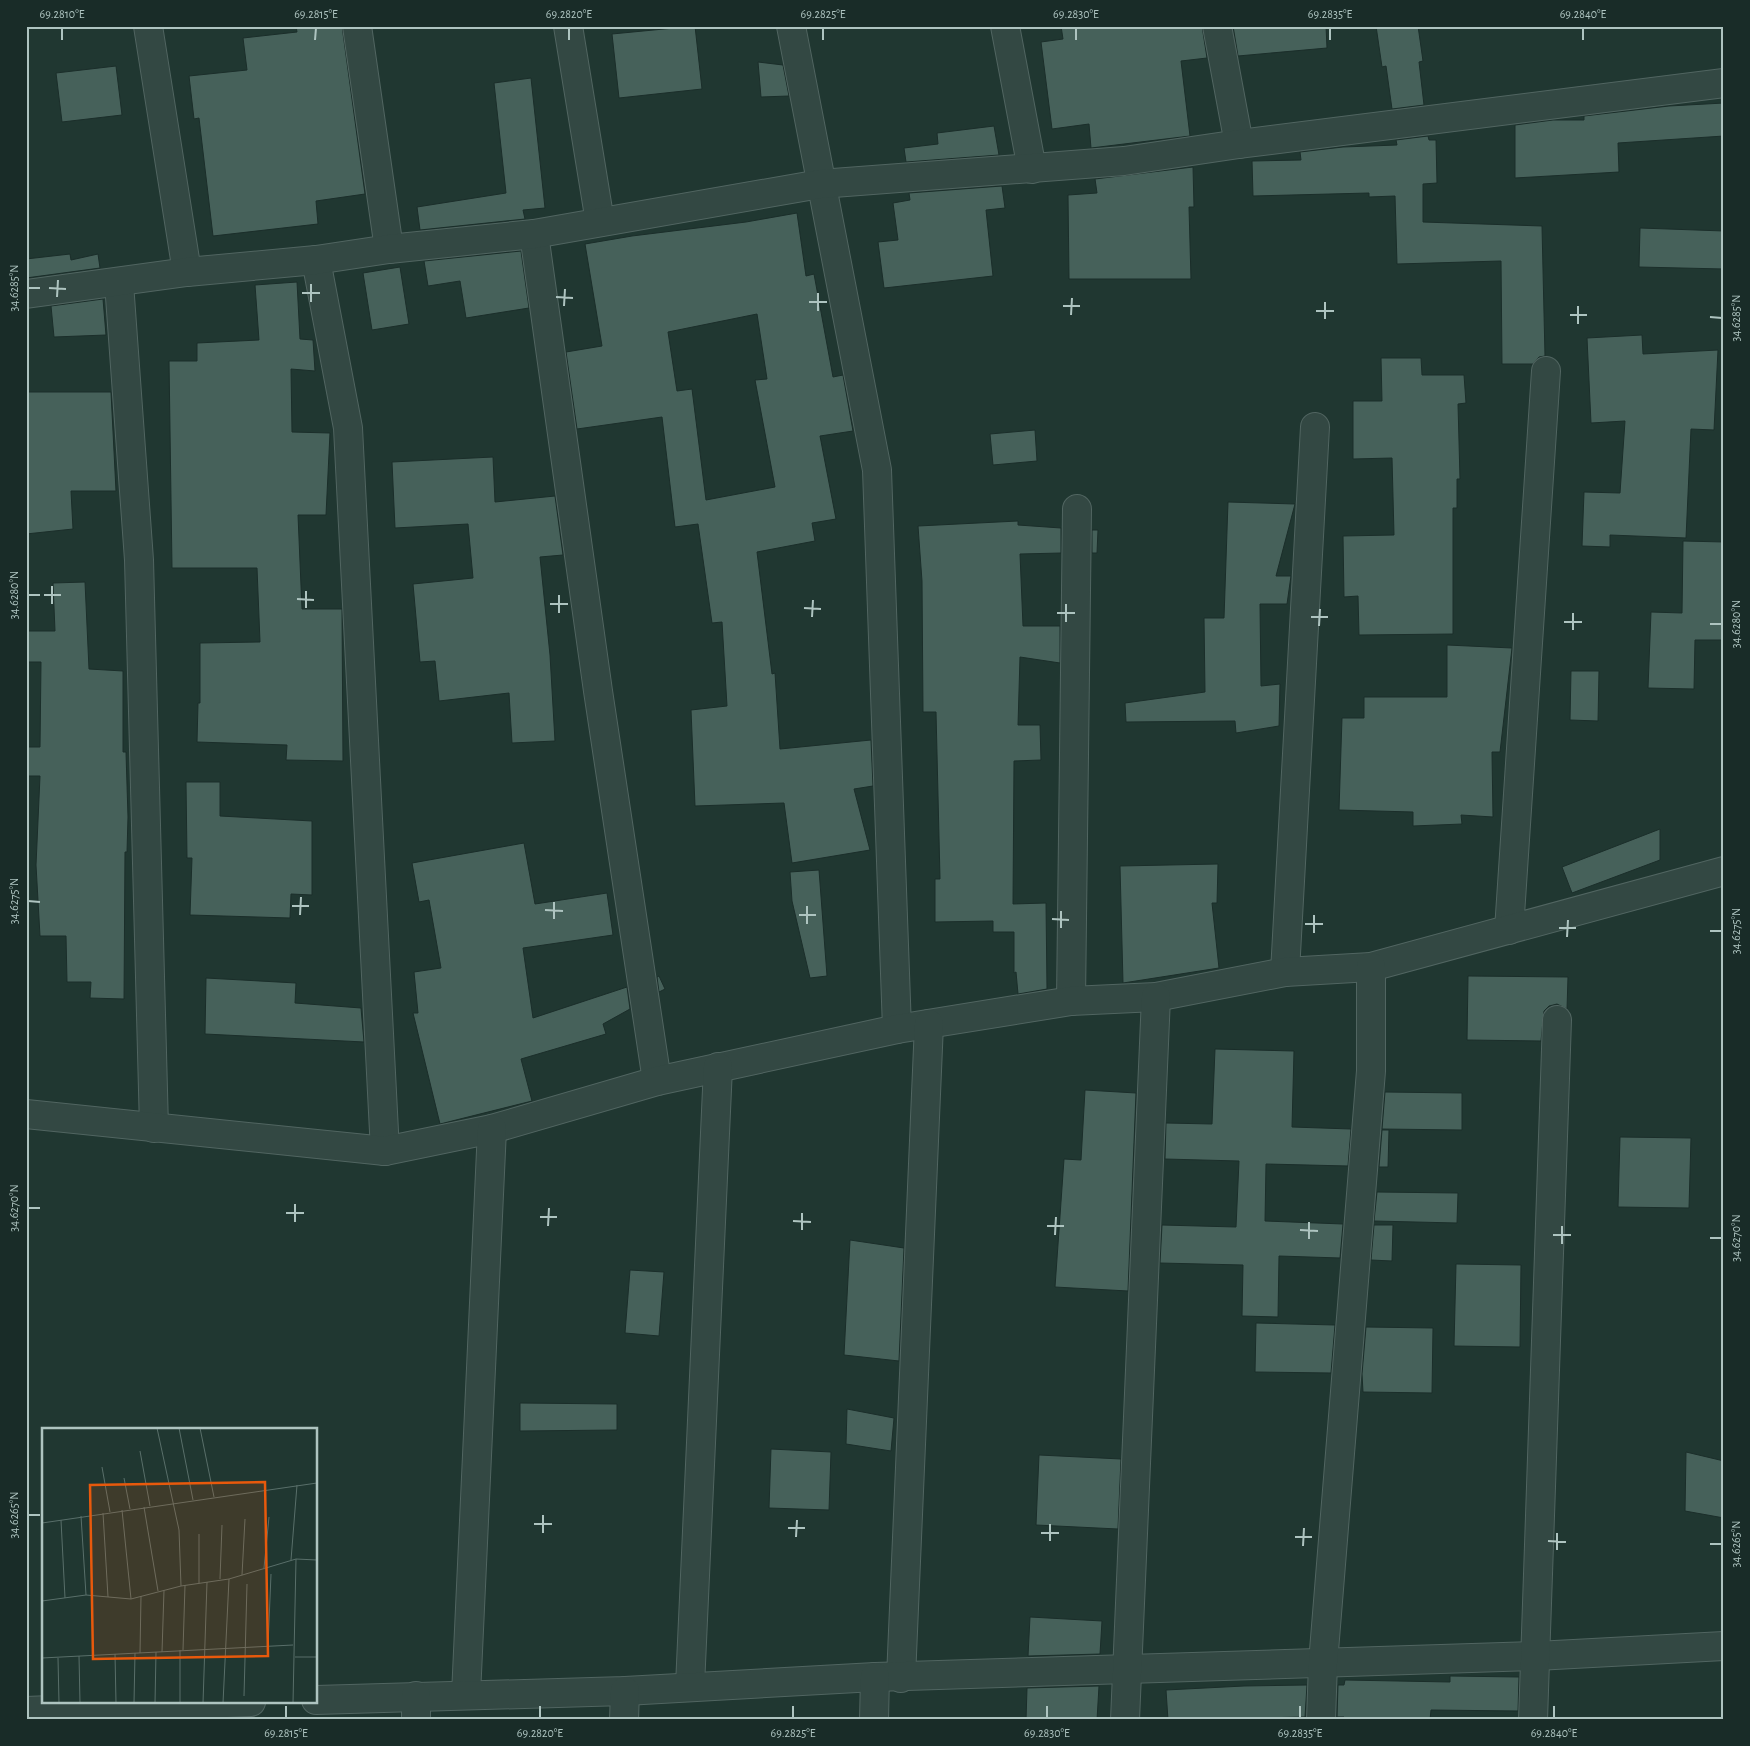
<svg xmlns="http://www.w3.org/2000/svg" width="1750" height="1746" font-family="'Alegreya Sans',sans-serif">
<rect width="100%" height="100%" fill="#203731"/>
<g fill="#46615a" stroke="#1b2e2a" fill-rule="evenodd">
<path d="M 296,26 L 342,26 L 365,194 L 316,201 L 318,224 L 213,236 L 199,118 L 194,119 L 189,76 L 247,70 L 243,38 L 297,32 Z"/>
<path d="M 695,26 L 702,89 L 619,98 L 612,34 Z"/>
<path d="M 1061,26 L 1202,26 L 1207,58 L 1181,61 L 1190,136 L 1091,148 L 1089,124 L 1052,129 L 1041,42 L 1063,39 Z"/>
<path d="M 1233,26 L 1326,26 L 1327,48 L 1238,56 Z"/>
<path d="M 1376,26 L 1418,26 L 1423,61 L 1419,62 L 1424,105 L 1392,109 L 1386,66 L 1382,67 Z"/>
<path d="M 758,62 L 783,65 L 789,96 L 761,97 Z"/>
<path d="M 116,66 L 122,115 L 62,122 L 56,73 Z"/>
<path d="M 531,78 L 545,208 L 523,210 L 525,219 L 420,230 L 417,207 L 506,193 L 494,83 Z"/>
<path d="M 1724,103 L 1724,136 L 1618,143 L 1619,172 L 1515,178 L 1515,125 L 1553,120 L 1584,120 L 1584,116 L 1669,106 Z"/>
<path d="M 994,126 L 999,155 L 906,162 L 904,148 L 938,144 L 937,133 Z"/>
<path d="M 1428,136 L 1429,140 L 1436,140 L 1437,183 L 1423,184 L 1423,222 L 1542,226 L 1545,356 L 1539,357 L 1533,364 L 1502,364 L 1501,261 L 1397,264 L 1395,196 L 1369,197 L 1369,193 L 1253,196 L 1252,161 L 1301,160 L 1300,152 L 1343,147 L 1397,145 L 1396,140 Z"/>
<path d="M 1193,167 L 1194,207 L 1189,207 L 1191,279 L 1069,279 L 1068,195 L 1097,193 L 1095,179 Z"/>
<path d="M 1002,186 L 1005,208 L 986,210 L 993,276 L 884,288 L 878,242 L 898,240 L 893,203 L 910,200 L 909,193 Z"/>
<path d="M 797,213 L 806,276 L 814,274 L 833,377 L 843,375 L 853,431 L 820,436 L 836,519 L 812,523 L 815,541 L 757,552 L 772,674 L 775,673 L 780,749 L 871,740 L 873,786 L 854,789 L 870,850 L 792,863 L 784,803 L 695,806 L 691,710 L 727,706 L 722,622 L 712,623 L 698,524 L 675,527 L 662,417 L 577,429 L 566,352 L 602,346 L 585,244 L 632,236 L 746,222 ZM 757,314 L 767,379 L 755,380 L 775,487 L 706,500 L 692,389 L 677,391 L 668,332 Z"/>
<path d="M 1640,228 L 1724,231 L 1724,269 L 1639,267 Z"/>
<path d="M 521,251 L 529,308 L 466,318 L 460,281 L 428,286 L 424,261 Z"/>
<path d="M 70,254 L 71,260 L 98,254 L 100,268 L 26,278 L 26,259 Z"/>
<path d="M 400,267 L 409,324 L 372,330 L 363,273 Z"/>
<path d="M 297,282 L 300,339 L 313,340 L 315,371 L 291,369 L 292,432 L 330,433 L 326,515 L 298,515 L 302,609 L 342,609 L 343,761 L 286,760 L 287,745 L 197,742 L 198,703 L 200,703 L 200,643 L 260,642 L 257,568 L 172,568 L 169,361 L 197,361 L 197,343 L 259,340 L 255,285 Z"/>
<path d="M 103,299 L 106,335 L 54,337 L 51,306 Z"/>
<path d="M 1642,335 L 1643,354 L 1718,350 L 1714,430 L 1691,429 L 1686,538 L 1610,535 L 1610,547 L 1582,546 L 1584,492 L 1620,493 L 1625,421 L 1591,423 L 1587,338 Z"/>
<path d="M 1381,358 L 1421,358 L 1422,375 L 1464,375 L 1466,403 L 1458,404 L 1460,479 L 1457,479 L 1457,508 L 1453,508 L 1453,634 L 1359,635 L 1358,596 L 1344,597 L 1343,536 L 1394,535 L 1392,458 L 1353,459 L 1353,401 L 1382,401 Z"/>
<path d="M 27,392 L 111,392 L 116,491 L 71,491 L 73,529 L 26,534 Z"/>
<path d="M 1035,430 L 1037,461 L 993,465 L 990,434 Z"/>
<path d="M 493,457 L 495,502 L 555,496 L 563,555 L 540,557 L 550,655 L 555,741 L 512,743 L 509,693 L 439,701 L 435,661 L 420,662 L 413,584 L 473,578 L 468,524 L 395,528 L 392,462 Z"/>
<path d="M 1228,502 L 1295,504 L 1276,576 L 1291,576 L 1287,604 L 1260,604 L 1261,686 L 1280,684 L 1279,726 L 1236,733 L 1235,721 L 1126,722 L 1125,703 L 1205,692 L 1204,618 L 1224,618 Z"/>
<path d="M 1018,521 L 1018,525 L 1061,528 L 1061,553 L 1020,554 L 1023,626 L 1060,626 L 1060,663 L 1020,657 L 1018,725 L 1040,725 L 1041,760 L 1014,761 L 1013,904 L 1046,903 L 1047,989 L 1018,994 L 1016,972 L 1014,973 L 1014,932 L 993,932 L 993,921 L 935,922 L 935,879 L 940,879 L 936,712 L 923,712 L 922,581 L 918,526 Z"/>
<path d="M 1092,530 L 1098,530 L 1097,553 L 1092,553 Z"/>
<path d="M 1683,541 L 1724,542 L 1724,640 L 1695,640 L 1694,689 L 1648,688 L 1651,612 L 1682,613 Z"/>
<path d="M 85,582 L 89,669 L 123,671 L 123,752 L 126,752 L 128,817 L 127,852 L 125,852 L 124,999 L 90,998 L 91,982 L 67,982 L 66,936 L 40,936 L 36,865 L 40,776 L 26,776 L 26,747 L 40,747 L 41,662 L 26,662 L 26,631 L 55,631 L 53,583 Z"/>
<path d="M 1447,645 L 1512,648 L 1500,752 L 1492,752 L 1493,817 L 1461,815 L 1462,824 L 1413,826 L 1413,812 L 1339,810 L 1342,718 L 1364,718 L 1364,697 L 1447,697 Z"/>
<path d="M 1571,671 L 1599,671 L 1598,721 L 1570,720 Z"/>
<path d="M 186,782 L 220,782 L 220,816 L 312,821 L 312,895 L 291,894 L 290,918 L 190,915 L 192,858 L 187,858 Z"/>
<path d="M 1660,829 L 1660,860 L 1572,893 L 1562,867 Z"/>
<path d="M 524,843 L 535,904 L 607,893 L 613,935 L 523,948 L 533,1018 L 627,987 L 630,1009 L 603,1024 L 606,1034 L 521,1059 L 532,1101 L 440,1124 L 413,1013 L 418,1013 L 414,972 L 441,968 L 429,900 L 419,902 L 412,863 Z"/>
<path d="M 1218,864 L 1217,903 L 1212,903 L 1219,968 L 1123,983 L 1120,866 Z"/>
<path d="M 819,870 L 827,976 L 810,978 L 792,901 L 790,872 Z"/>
<path d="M 659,976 L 665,989 L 659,992 L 657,977 Z"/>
<path d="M 1468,976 L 1568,977 L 1567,1009 L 1557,1004 L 1549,1006 L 1544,1011 L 1541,1041 L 1467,1040 Z"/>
<path d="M 206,978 L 296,983 L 295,1003 L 361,1008 L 364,1042 L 205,1034 Z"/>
<path d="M 1215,1049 L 1294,1051 L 1292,1127 L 1351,1129 L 1348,1166 L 1266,1164 L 1265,1221 L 1343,1224 L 1340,1258 L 1279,1256 L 1278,1317 L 1242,1316 L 1243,1265 L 1160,1263 L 1162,1225 L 1236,1227 L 1239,1161 L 1165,1159 L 1166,1123 L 1212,1124 Z"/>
<path d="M 1085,1090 L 1136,1093 L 1128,1291 L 1055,1287 L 1064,1159 L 1081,1160 Z"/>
<path d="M 1385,1092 L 1462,1093 L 1462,1130 L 1382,1129 Z"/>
<path d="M 1382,1130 L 1389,1130 L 1388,1167 L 1379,1167 Z"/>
<path d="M 1620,1137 L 1691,1138 L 1689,1208 L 1618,1207 Z"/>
<path d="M 1377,1192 L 1458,1193 L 1457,1223 L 1374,1221 Z"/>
<path d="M 1374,1225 L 1393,1225 L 1392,1261 L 1371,1260 Z"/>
<path d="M 850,1240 L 904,1248 L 899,1361 L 844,1355 Z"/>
<path d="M 1456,1264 L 1521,1265 L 1520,1347 L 1454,1346 Z"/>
<path d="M 630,1270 L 664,1272 L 659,1336 L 625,1333 Z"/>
<path d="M 1256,1323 L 1335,1325 L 1331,1373 L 1255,1372 Z"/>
<path d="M 1366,1327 L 1433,1328 L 1432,1393 L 1363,1392 L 1362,1374 Z"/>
<path d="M 520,1403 L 617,1404 L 617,1430 L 520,1431 Z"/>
<path d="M 847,1409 L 894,1418 L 891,1451 L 846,1444 Z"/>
<path d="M 771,1449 L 831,1452 L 829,1510 L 769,1508 Z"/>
<path d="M 1686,1452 L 1724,1461 L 1724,1518 L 1685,1511 Z"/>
<path d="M 1039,1455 L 1121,1459 L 1118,1529 L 1036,1525 Z"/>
<path d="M 1030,1617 L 1102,1621 L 1100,1654 L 1028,1656 Z"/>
<path d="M 1450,1676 L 1519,1677 L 1518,1711 L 1431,1710 L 1430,1720 L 1344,1720 L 1344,1717 L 1337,1717 L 1338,1685 L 1344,1685 L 1345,1680 L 1450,1682 Z"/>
<path d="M 1307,1685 L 1305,1717 L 1168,1720 L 1166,1690 L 1244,1686 Z"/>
<path d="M 1099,1686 L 1097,1720 L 1026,1720 L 1027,1688 Z"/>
</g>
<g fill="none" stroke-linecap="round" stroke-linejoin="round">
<defs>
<g id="minor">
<path d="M 148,26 L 187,272"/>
<path d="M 357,26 L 389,249"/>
<path d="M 568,26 L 600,222"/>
<path d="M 791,26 L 877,470 L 897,1029"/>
<path d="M 1005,26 L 1032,169"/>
<path d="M 1217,26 L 1239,144"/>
<path d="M 534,234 L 598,691 L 657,1081"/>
<path d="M 316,260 L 348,428 L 385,1151"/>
<path d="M 119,283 L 139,560 L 154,1128"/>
<path d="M 26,294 L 187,272 L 316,260 L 389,249 L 534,234 L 820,184 L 1124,161 L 1239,144 L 1724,83"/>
<path d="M 1509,930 L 1546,371"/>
<path d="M 1285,972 L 1315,427"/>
<path d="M 1071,1001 L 1077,509"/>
<path d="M 26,1114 L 385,1151 L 492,1129 L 657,1081 L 897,1029 L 1071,1001 L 1156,997 L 1285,972 L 1371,967 L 1724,871"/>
<path d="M 901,1678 L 929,1024"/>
<path d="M 690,1686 L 718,1067"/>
<path d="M 466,1695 L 492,1129"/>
<path d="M 316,1700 L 625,1691 L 875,1677 L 1536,1656 L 1724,1646"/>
<path d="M 26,1711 L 251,1702"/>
<path d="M 416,1720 L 416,1696"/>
<path d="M 624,1720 L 625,1691"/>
<path d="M 874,1720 L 875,1677"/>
<path d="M 1125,1720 L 1156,997"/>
<path d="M 1321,1720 L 1323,1663 L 1371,1071 L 1371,967"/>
<path d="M 1533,1720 L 1557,1020"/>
</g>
</defs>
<use href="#minor" stroke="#516561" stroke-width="30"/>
<use href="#minor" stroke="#334843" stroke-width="28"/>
</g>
<path fill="none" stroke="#aec4c0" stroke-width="2" d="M 62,40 L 62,28M 315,40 L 316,28M 569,40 L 569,28M 823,40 L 823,28M 1076,40 L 1076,28M 1330,40 L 1330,28M 1583,40 L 1583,28M 28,288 L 40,288M 49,288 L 66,289M 302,293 L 320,293M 57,297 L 58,280M 556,297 L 573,298M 311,302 L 311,284M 809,302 L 827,302M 564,306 L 565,289M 1063,306 L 1080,306M 818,311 L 818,293M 1316,311 L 1334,311M 1071,315 L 1072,298M 1570,315 L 1587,315M 1710,317 L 1722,318M 1325,319 L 1325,302M 1578,324 L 1578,306M 28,595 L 40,595M 44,595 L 61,595M 297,599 L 314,600M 52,604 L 52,586M 550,604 L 568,604M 306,608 L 306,591M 804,608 L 821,609M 559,613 L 559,595M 1057,613 L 1075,613M 812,617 L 813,600M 1311,617 L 1328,617M 1066,622 L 1066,604M 1564,622 L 1582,622M 1710,624 L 1722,624M 1319,626 L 1320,609M 1573,630 L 1573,613M 28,901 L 40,902M 292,906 L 309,906M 545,910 L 563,911M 300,915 L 301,897M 799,915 L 816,915M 554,919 L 554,902M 1052,919 L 1069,920M 807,924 L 807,906M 1305,924 L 1323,924M 1061,928 L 1061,911M 1559,928 L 1576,928M 1710,931 L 1722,931M 1314,933 L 1314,915M 1567,937 L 1568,920M 28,1208 L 40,1208M 286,1213 L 304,1213M 540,1217 L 557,1217M 793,1221 L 811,1222M 295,1222 L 295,1204M 548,1226 L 549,1208M 1047,1226 L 1064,1226M 802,1230 L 802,1213M 1300,1230 L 1318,1231M 1055,1235 L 1056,1217M 1553,1235 L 1571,1235M 1710,1238 L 1722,1238M 1309,1239 L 1309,1222M 1562,1244 L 1562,1226M 28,1515 L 40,1515M 534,1524 L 552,1524M 788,1528 L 805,1528M 543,1533 L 543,1515M 1041,1533 L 1059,1533M 796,1537 L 797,1520M 1295,1537 L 1312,1537M 1050,1541 L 1050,1524M 1548,1541 L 1566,1542M 1710,1544 L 1722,1544M 1303,1546 L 1304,1528M 1557,1550 L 1557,1533M 286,1718 L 286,1706M 540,1718 L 540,1706M 793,1718 L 793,1706M 1047,1718 L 1047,1706M 1300,1718 L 1300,1706M 1554,1718 L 1554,1706"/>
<g transform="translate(42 1428)">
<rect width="275" height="275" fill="#203731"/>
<path fill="none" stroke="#596f6a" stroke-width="1" d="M 115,0 L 137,102 L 139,158M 137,0 L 151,72M 158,0 L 172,69M 98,23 L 108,78M 60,39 L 68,84M 82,50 L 88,81M 102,79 L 116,163M 80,82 L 89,171M 61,85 L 66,169M 39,88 L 44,167M 19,92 L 23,170M 0,95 L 275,55M 157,106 L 157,155M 249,132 L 255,57M 222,140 L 227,89M 200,147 L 203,91M 178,151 L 180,97M 0,173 L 44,167 L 89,171 L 139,158 L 187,151 L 254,131 L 275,132M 226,218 L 229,146M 141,222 L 143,157M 120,224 L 122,162M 98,225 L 99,168M 73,226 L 74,275M 37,228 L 38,275M 253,229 L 275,229M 0,230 L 251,217M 16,230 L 17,275M 202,268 L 205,156M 92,275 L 93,225M 113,275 L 114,224M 138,275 L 138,222M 161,275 L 165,154M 181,275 L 187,151M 251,275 L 254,131"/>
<path fill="#e8590c" fill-opacity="0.15" stroke="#e8590c" stroke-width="2.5" d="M 223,54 L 226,228 L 51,231 L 48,57 Z"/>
<rect width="275" height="275" fill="none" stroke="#aec4c0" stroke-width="2.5"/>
</g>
<rect width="1750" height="1746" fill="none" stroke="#192c28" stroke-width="55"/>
<rect x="28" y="28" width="1694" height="1690" fill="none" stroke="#aec4c0" stroke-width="2"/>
<g font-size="12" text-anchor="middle" fill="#aec4c0">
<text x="62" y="18">69.2810°E</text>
<text x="316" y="18">69.2815°E</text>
<text x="569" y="18">69.2820°E</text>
<text x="823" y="18">69.2825°E</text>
<text x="1076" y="18">69.2830°E</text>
<text x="1330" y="18">69.2835°E</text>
<text x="1583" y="18">69.2840°E</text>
<text transform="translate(14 288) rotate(-90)" y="4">34.6285°N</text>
<text transform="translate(1736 318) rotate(-90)" y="4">34.6285°N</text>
<text transform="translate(14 595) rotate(-90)" y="4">34.6280°N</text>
<text transform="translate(1736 624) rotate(-90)" y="4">34.6280°N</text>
<text transform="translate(14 901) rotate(-90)" y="4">34.6275°N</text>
<text transform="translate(1736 931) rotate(-90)" y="4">34.6275°N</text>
<text transform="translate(14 1208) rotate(-90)" y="4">34.6270°N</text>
<text transform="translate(1736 1238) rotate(-90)" y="4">34.6270°N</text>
<text transform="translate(14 1515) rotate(-90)" y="4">34.6265°N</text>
<text transform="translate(1736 1544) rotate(-90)" y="4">34.6265°N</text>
<text x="286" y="1737">69.2815°E</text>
<text x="540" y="1737">69.2820°E</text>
<text x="793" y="1737">69.2825°E</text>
<text x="1047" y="1737">69.2830°E</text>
<text x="1300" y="1737">69.2835°E</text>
<text x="1554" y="1737">69.2840°E</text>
</g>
</svg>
